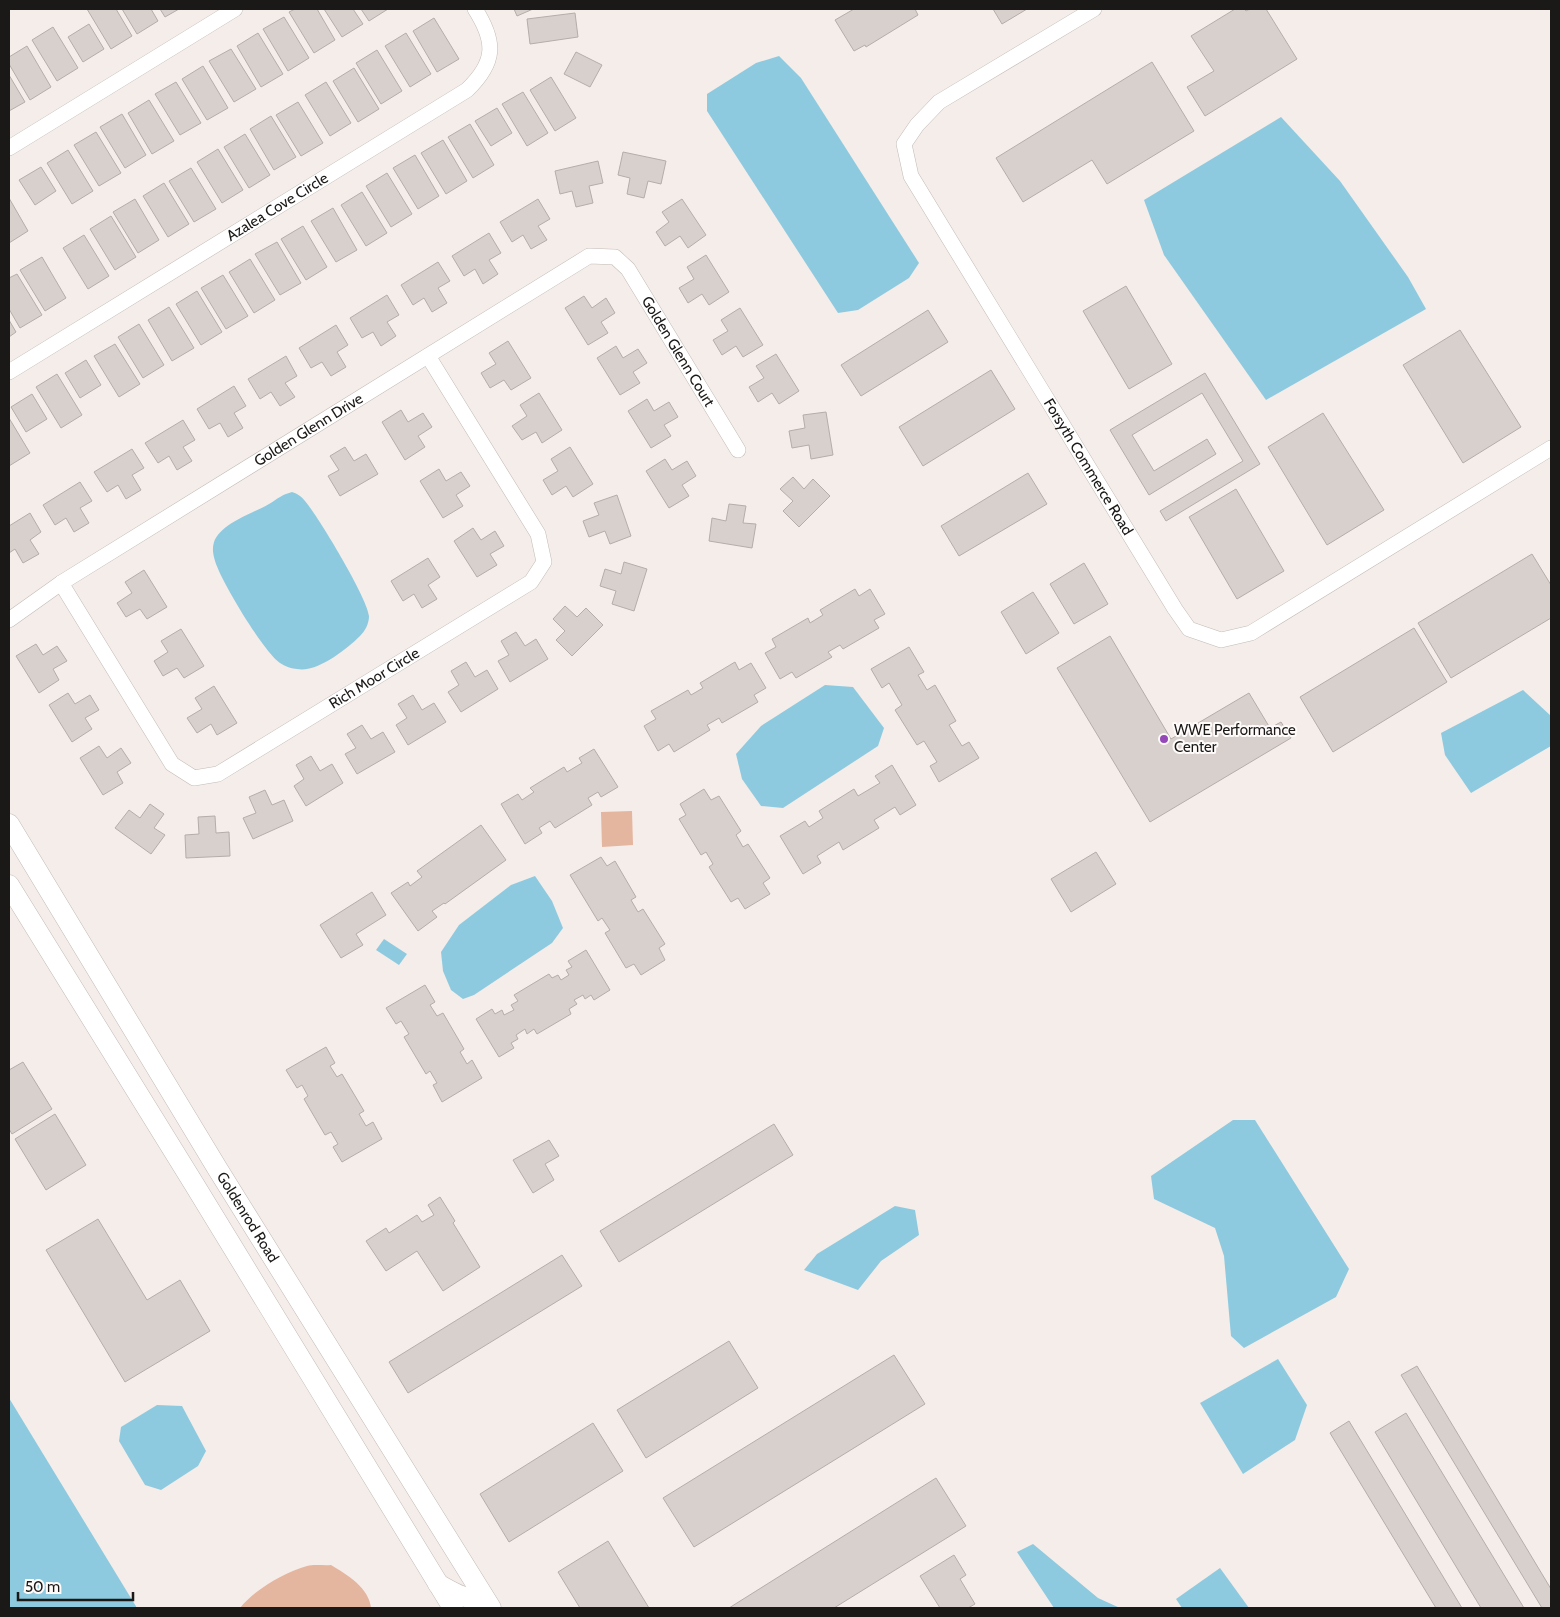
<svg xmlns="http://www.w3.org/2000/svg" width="1560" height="1617" font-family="Cabin,sans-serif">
<rect width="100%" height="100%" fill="#f5ede9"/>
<g fill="#e4b59f">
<path d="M 632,811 L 633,845 L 602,847 L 601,812 Z"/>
<path d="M 331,1565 C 348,1575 369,1588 371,1608 L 240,1608 C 254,1590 285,1572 307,1566 C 315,1564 324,1566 331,1565 Z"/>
</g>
<g fill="#8ecadf">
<path d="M 779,56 L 801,78 L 919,263 L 909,278 L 858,310 L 838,313 L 707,111 L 707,94 L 756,63 Z"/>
<path d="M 1281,117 L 1340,181 L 1408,277 L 1426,309 L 1266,400 L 1164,255 L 1144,200 Z"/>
<path d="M 292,492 C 298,494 301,496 305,501 C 318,516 368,599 369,616 C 369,624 365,631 360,636 C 347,649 317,673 297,669 C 293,669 284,666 280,663 C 263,651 221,581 215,561 C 213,554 212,549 214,542 C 221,523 254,513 269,504 C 279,498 281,495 292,492 Z"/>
<path d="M 825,685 L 853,687 L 884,728 L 878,746 L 783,808 L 761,806 L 742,779 L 736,754 L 761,726 Z"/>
<path d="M 1523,690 L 1551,716 L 1551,746 L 1471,793 L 1445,755 L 1441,733 Z"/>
<path d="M 535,876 L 552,901 L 563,928 L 552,943 L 474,995 L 463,999 L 451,990 L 443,971 L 441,952 L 459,925 L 511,885 Z"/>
<path d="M 384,939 L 407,954 L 399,965 L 376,950 Z"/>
<path d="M 1233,1120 L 1255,1120 L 1349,1269 L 1336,1297 L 1244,1348 L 1231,1336 L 1224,1256 L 1215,1228 L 1154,1199 L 1151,1176 Z"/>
<path d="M 895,1206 L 915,1210 L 919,1235 L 881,1261 L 858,1290 L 804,1270 L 817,1254 Z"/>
<path d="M 1278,1359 L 1307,1405 L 1295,1440 L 1243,1474 L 1200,1403 Z"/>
<path d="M 9,1398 L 137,1608 L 9,1608 Z"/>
<path d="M 157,1405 L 182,1406 L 206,1451 L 198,1466 L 161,1490 L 145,1485 L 119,1441 L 121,1427 Z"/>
<path d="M 1033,1544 L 1098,1598 L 1120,1608 L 1054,1608 L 1017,1552 Z"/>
<path d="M 1220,1568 L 1249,1608 L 1182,1608 L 1176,1599 Z"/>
</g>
<g fill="#d8d0cc" stroke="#b5adaa">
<path d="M 87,9 L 116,9 L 132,36 L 111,49 Z"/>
<path d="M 122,9 L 151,9 L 158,21 L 137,34 Z"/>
<path d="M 160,9 L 179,9 L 165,17 Z"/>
<path d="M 295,9 L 317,9 L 335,40 L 314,53 L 289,12 Z"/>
<path d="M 324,9 L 353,9 L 363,24 L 342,37 Z"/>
<path d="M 361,9 L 388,9 L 369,21 Z"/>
<path d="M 514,9 L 533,9 L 517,16 Z"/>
<path d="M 854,9 L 915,9 L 918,15 L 866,47 L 865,45 L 854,51 L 835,20 Z"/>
<path d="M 993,9 L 1027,9 L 1002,24 Z"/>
<path d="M 1235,9 L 1244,9 L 1246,11 L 1250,9 L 1266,9 L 1297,59 L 1205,116 L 1187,87 L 1214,71 L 1191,36 Z"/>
<path d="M 575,13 L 578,37 L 530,44 L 527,19 Z"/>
<path d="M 284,17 L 309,58 L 288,71 L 263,29 Z"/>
<path d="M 434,18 L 459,59 L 437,72 L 413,31 Z"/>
<path d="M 89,24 L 104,49 L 83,62 L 68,37 Z"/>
<path d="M 53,27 L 78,68 L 57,81 L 32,40 Z"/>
<path d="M 258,33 L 283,74 L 261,87 L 237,46 Z"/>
<path d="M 406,33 L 431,74 L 410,87 L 385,46 Z"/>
<path d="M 27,46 L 51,87 L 30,100 L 9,64 L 9,57 Z"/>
<path d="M 231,49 L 256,89 L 234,102 L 209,61 Z"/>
<path d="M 377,50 L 402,91 L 381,104 L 356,63 Z"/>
<path d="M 576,52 L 602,65 L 590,87 L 564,74 Z"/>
<path d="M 1152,62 L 1194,131 L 1107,184 L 1092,160 L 1023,202 L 996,158 Z"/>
<path d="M 203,66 L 228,108 L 207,120 L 182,79 Z"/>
<path d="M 354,68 L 379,109 L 358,122 L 333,81 Z"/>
<path d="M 9,75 L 25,102 L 9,111 Z"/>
<path d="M 551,77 L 576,118 L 555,131 L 530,90 Z"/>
<path d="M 176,82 L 201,123 L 180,135 L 155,94 Z"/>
<path d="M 326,82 L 351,123 L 330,136 L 305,95 Z"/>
<path d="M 523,92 L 548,133 L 527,146 L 502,104 Z"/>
<path d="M 149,100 L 174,141 L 152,154 L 128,113 Z"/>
<path d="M 298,102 L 323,143 L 301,156 L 276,115 Z"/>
<path d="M 497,108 L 512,133 L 491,146 L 475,121 Z"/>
<path d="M 122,114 L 146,155 L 125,168 L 100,127 Z"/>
<path d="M 271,116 L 296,157 L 274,170 L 250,129 Z"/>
<path d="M 470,124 L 494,165 L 473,178 L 448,137 Z"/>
<path d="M 96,132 L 121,173 L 99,186 L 74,145 Z"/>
<path d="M 245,134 L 270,175 L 249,188 L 224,147 Z"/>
<path d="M 443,140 L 467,181 L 446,194 L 421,153 Z"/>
<path d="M 218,149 L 243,190 L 222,203 L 197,162 Z"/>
<path d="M 68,150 L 93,191 L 72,204 L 47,163 Z"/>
<path d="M 623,152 L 666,161 L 661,184 L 648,181 L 644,198 L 627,194 L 630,178 L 618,175 Z"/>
<path d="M 415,155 L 439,196 L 418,209 L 393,168 Z"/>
<path d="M 598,161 L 603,183 L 589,186 L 593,203 L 576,207 L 572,191 L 560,194 L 555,171 Z"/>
<path d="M 41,167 L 56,191 L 35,205 L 19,180 Z"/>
<path d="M 191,168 L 216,209 L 194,222 L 169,181 Z"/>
<path d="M 387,173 L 412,214 L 391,227 L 366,186 Z"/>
<path d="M 164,183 L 189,224 L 168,237 L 143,196 Z"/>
<path d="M 362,192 L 387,233 L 366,246 L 341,205 Z"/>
<path d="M 9,198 L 28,231 L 9,243 Z"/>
<path d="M 135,199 L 159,240 L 138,253 L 113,212 Z"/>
<path d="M 538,199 L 550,219 L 538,226 L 547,240 L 531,249 L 523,235 L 512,242 L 500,222 Z"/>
<path d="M 682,199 L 706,235 L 688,248 L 680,236 L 665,246 L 656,232 L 669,222 L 662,212 Z"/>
<path d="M 333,208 L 357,250 L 336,262 L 311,221 Z"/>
<path d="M 111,216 L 136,257 L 115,270 L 90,229 Z"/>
<path d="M 303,226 L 327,267 L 306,280 L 281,239 Z"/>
<path d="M 489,233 L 501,253 L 489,260 L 498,274 L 483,284 L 475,269 L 464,276 L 452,256 Z"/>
<path d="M 84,235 L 109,276 L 88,289 L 63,248 Z"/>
<path d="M 277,242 L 301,283 L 280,295 L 255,254 Z"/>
<path d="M 706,255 L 729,292 L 709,305 L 702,294 L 688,303 L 679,288 L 694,279 L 687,267 Z"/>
<path d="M 42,257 L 66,298 L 45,311 L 20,270 Z"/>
<path d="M 250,259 L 275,300 L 254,313 L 229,272 Z"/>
<path d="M 438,262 L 450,281 L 438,288 L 447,303 L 432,312 L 424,298 L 413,305 L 401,285 Z"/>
<path d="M 17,274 L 42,315 L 20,328 L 9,309 L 9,278 Z"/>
<path d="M 223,275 L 248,316 L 226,329 L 201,288 Z"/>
<path d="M 1126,286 L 1172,364 L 1129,389 L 1083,311 Z"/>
<path d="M 197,291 L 222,332 L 201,345 L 176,304 Z"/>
<path d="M 387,295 L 399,315 L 387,322 L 396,336 L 381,346 L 373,332 L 362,338 L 350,318 Z"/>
<path d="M 584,296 L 592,308 L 606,298 L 615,313 L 601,322 L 608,333 L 588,345 L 565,308 Z"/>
<path d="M 169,307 L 194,348 L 172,361 L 148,320 Z"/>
<path d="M 740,308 L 763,345 L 743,357 L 736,346 L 722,355 L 713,340 L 728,331 L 721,320 Z"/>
<path d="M 928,310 L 948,342 L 861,396 L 841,365 Z"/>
<path d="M 9,320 L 16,332 L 9,337 Z"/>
<path d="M 139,324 L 164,365 L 143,378 L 118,337 Z"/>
<path d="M 336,325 L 348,345 L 337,352 L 346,367 L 331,376 L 322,362 L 311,368 L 299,348 Z"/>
<path d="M 1460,330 L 1521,427 L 1463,463 L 1403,365 Z"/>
<path d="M 508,341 L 531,378 L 511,390 L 504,380 L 490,388 L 481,373 L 496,364 L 489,353 Z"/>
<path d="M 115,344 L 140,384 L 119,397 L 94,356 Z"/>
<path d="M 616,346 L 623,358 L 638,349 L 647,363 L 633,372 L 640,383 L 620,395 L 597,358 Z"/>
<path d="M 776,354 L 799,391 L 779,404 L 772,393 L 758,402 L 749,387 L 764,378 L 756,366 Z"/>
<path d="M 286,356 L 297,376 L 285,383 L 295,397 L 280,406 L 271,392 L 260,399 L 248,379 Z"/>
<path d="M 86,360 L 101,385 L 80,398 L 65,373 Z"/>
<path d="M 991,370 L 1015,409 L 923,466 L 899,427 Z"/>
<path d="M 1205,373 L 1260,464 L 1166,521 L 1160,511 L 1243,461 L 1202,393 L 1132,435 L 1154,471 L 1207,439 L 1216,454 L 1149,495 L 1110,430 Z"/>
<path d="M 57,374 L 82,415 L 61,428 L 36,387 Z"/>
<path d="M 234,386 L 246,406 L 234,413 L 243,428 L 228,437 L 220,423 L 209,429 L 197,409 Z"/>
<path d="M 539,393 L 562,430 L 542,443 L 536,432 L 522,440 L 512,426 L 527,416 L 520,405 Z"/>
<path d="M 32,394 L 47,419 L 26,432 L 11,407 Z"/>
<path d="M 647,399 L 654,411 L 669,402 L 678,417 L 664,425 L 671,436 L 651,448 L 628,411 Z"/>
<path d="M 401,410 L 408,422 L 423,413 L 432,427 L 418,436 L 425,447 L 405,460 L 382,422 Z"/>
<path d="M 826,412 L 833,455 L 811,459 L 809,445 L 792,448 L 789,431 L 805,428 L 803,415 Z"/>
<path d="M 1323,413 L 1384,510 L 1327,545 L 1268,447 Z"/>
<path d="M 9,418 L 30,453 L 9,466 Z"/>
<path d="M 183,420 L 195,440 L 183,447 L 192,461 L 177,470 L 169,456 L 158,463 L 145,443 Z"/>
<path d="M 345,447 L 354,461 L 366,454 L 378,474 L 340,496 L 328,476 L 339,470 L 330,456 Z"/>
<path d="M 570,447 L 593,484 L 573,497 L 566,486 L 552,495 L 543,480 L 558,471 L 551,459 Z"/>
<path d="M 132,449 L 144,468 L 132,475 L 141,490 L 126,499 L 118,485 L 107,492 L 94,472 Z"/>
<path d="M 665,459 L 672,470 L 687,461 L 696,476 L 682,485 L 689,496 L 669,508 L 646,471 Z"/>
<path d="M 439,469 L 446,481 L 461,472 L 470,486 L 456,495 L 463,506 L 443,518 L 420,481 Z"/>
<path d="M 1028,473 L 1047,504 L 959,556 L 941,526 Z"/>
<path d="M 793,477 L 804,489 L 813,479 L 830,496 L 799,527 L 783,511 L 793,501 L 780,489 Z"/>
<path d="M 80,482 L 92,501 L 80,508 L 89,523 L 74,532 L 66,518 L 55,525 L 43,505 Z"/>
<path d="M 1236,489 L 1284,571 L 1237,599 L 1189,517 Z"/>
<path d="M 617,495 L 631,536 L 610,544 L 605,531 L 589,537 L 583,521 L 599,515 L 594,503 Z"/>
<path d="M 729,504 L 746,506 L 743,523 L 756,524 L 752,548 L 709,541 L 712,518 L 726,521 Z"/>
<path d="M 30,513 L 41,532 L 30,540 L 39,554 L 23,563 L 15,549 L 9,553 L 9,526 Z"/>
<path d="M 473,528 L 481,540 L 495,531 L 504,546 L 490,554 L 497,565 L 477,577 L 454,541 Z"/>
<path d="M 1532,554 L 1551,585 L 1551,618 L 1451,678 L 1418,623 Z"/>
<path d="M 428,558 L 440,577 L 428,585 L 437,599 L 422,608 L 414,594 L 403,601 L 391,581 Z"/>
<path d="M 624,562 L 647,569 L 634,611 L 612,604 L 616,591 L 600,586 L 605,569 L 621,574 Z"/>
<path d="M 1084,563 L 1108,604 L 1074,624 L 1050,584 Z"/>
<path d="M 144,570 L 167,607 L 147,619 L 140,609 L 126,617 L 117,603 L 132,593 L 125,582 Z"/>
<path d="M 855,589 L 859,596 L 870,589 L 885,614 L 874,620 L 879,628 L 843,649 L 840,645 L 828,652 L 832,657 L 796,678 L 792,672 L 780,679 L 765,653 L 776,647 L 772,639 L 808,618 L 810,623 L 823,615 L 820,610 Z"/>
<path d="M 1033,592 L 1059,633 L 1026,654 L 1001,612 Z"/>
<path d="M 565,606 L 577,617 L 586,608 L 603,625 L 572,656 L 556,640 L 565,631 L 553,619 Z"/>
<path d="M 1414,628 L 1447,682 L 1333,752 L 1300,697 Z"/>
<path d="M 181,629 L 204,666 L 184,678 L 177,668 L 163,676 L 154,661 L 168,652 L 161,641 Z"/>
<path d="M 516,632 L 525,646 L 536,639 L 548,659 L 510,682 L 498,661 L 509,655 L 501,641 Z"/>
<path d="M 1110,636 L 1171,739 L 1249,693 L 1270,728 L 1281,722 L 1291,738 L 1150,822 L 1057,668 Z"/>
<path d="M 36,644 L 43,655 L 57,646 L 67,661 L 53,669 L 59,680 L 39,693 L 16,656 Z"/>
<path d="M 909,647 L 924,672 L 918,675 L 927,690 L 935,685 L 956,721 L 949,725 L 962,746 L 969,742 L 979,758 L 939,782 L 930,766 L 937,762 L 924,741 L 917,745 L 895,710 L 902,705 L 889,683 L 882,688 L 871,669 Z"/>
<path d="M 466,662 L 475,677 L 487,670 L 498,689 L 461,712 L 448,692 L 459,685 L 451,671 Z"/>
<path d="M 735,662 L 739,670 L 751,663 L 766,688 L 754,695 L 758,702 L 722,723 L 719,718 L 707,725 L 710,730 L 674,752 L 669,744 L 658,751 L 644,726 L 656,719 L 651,711 L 688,690 L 691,695 L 703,688 L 700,683 Z"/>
<path d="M 214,686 L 237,723 L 217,735 L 211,724 L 197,733 L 187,718 L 202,709 L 195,698 Z"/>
<path d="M 68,693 L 75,704 L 90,695 L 99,710 L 85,718 L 92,729 L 72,742 L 49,705 Z"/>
<path d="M 413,695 L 422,710 L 434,703 L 446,722 L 408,745 L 396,725 L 407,718 L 398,704 Z"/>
<path d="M 362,725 L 371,739 L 383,732 L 395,752 L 357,774 L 345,754 L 356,748 L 347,734 Z"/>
<path d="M 99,746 L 107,758 L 121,748 L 131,763 L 117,772 L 123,783 L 103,795 L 80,758 Z"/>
<path d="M 594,749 L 618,787 L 601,797 L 598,792 L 588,798 L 592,805 L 555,828 L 550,821 L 539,828 L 542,833 L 525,844 L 501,804 L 518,794 L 522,800 L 534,792 L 530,788 L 564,767 L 567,772 L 582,763 L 579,758 Z"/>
<path d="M 311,756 L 320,771 L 332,764 L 343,783 L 306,806 L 294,786 L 304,779 L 296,765 Z"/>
<path d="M 892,765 L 916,805 L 900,815 L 895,807 L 874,820 L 879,828 L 843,850 L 839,842 L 817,856 L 821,863 L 803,874 L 780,836 L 805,821 L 809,827 L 823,818 L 819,811 L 854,789 L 858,796 L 880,783 L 875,776 Z"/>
<path d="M 704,789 L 711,800 L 719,796 L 741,831 L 736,835 L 743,847 L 748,844 L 770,878 L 763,883 L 770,894 L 745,909 L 738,898 L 731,902 L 709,867 L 713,864 L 706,852 L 701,855 L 679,819 L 686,815 L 680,804 Z"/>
<path d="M 265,790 L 272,805 L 284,800 L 293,821 L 253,839 L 243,818 L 256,813 L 249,797 Z"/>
<path d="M 150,804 L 164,814 L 154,828 L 165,835 L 151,854 L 115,828 L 129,810 L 140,818 Z"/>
<path d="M 215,816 L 216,833 L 229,832 L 230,856 L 186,858 L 185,835 L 199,834 L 198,817 Z"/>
<path d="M 481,825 L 506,860 L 445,904 L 444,903 L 432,911 L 437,917 L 418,931 L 391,893 L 408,882 L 410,886 L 422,877 L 417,871 Z"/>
<path d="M 1096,852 L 1116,884 L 1071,912 L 1051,879 Z"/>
<path d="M 601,857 L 607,866 L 615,861 L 636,897 L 631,900 L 638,912 L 643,909 L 665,944 L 659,948 L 665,960 L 641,975 L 634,964 L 626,968 L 605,933 L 610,930 L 602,918 L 598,921 L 570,875 Z"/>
<path d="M 372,892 L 386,915 L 356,934 L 363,945 L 341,958 L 320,925 Z"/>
<path d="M 586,950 L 610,990 L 594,1000 L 591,995 L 585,999 L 583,995 L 574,1000 L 577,1004 L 569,1009 L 571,1014 L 537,1034 L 534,1029 L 527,1034 L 525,1029 L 516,1035 L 518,1039 L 511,1043 L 514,1048 L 499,1057 L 476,1019 L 492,1009 L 495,1014 L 502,1010 L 504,1015 L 514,1010 L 511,1005 L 518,1001 L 514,995 L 549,974 L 552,978 L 558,975 L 561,980 L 569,975 L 566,970 L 572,967 L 568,961 Z"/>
<path d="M 425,985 L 435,1002 L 430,1005 L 437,1016 L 443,1013 L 464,1049 L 460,1052 L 467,1064 L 472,1060 L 482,1078 L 442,1102 L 433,1085 L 437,1083 L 430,1071 L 426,1074 L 404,1037 L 409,1034 L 401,1021 L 396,1024 L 386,1008 Z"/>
<path d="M 326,1047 L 335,1063 L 330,1066 L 337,1077 L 342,1074 L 364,1111 L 359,1114 L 366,1126 L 373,1122 L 382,1139 L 342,1162 L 333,1147 L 338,1144 L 331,1132 L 325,1135 L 304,1099 L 308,1096 L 302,1085 L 297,1088 L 286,1070 Z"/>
<path d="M 23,1062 L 52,1109 L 12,1134 L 9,1129 L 9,1070 Z"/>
<path d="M 55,1114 L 86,1165 L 46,1190 L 15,1139 Z"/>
<path d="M 774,1124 L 793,1155 L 619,1262 L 600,1231 Z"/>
<path d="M 549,1140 L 559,1156 L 545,1164 L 554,1180 L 533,1193 L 513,1160 Z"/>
<path d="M 440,1197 L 455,1221 L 453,1223 L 480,1267 L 443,1291 L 417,1251 L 386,1271 L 366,1241 L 386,1228 L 389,1233 L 417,1215 L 422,1222 L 434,1215 L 428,1205 Z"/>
<path d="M 98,1219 L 147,1300 L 180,1280 L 210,1331 L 125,1382 L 46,1250 Z"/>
<path d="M 562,1255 L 582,1286 L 408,1393 L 389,1362 Z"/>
<path d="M 729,1341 L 758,1388 L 646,1458 L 617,1410 Z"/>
<path d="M 894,1355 L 925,1404 L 694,1547 L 663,1498 Z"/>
<path d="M 1417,1366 L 1551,1589 L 1551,1608 L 1542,1608 L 1401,1375 Z"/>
<path d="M 1406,1413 L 1524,1608 L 1481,1608 L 1375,1432 Z"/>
<path d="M 1349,1421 L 1462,1608 L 1436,1608 L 1330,1433 Z"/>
<path d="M 593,1423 L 623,1471 L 509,1542 L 480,1494 Z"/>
<path d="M 936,1478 L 966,1526 L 834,1608 L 729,1608 Z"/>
<path d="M 608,1541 L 649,1608 L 580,1608 L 558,1572 Z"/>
<path d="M 954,1555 L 966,1575 L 960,1579 L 975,1604 L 968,1608 L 940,1608 L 920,1576 Z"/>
</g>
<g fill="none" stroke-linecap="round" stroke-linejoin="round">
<defs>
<g id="minor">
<path id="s1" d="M 1094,9 L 939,102 L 917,125 L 904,144 L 911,176 L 1153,573 L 1175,609 L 1189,629 L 1221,640 L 1251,633 L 1551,448"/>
<path d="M 9,148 L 235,9"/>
<path id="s2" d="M 9,372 L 467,90 C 496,62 496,42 475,9"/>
<path id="s3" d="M 61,583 L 172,764 L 194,778 L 218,774 L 531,582 L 544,562 L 538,534 L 428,356"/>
<path id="s4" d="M 9,620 L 61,583 L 589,256 L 615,257 L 628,269 L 738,450"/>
</g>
<g id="secondary">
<path id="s5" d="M 9,824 L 217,1168 L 491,1608"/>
<path d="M 9,885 L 194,1184 L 453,1608"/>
<path d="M 438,1584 C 454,1593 466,1601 484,1598"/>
</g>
</defs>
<use href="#minor" stroke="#c2bbb7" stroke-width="16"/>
<use href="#secondary" stroke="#c2bbb7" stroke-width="21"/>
<use href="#minor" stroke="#fff" stroke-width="15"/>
<use href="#secondary" stroke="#fff" stroke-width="20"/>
</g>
<circle fill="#9548b8" stroke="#fefbfa" stroke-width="2" cx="1164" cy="739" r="5"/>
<g text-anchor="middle" stroke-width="4" stroke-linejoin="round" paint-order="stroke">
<g font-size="15" fill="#1b1917" stroke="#fefbfa">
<text dy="5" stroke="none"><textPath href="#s2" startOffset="315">Azalea Cove Circle</textPath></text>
<text dy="5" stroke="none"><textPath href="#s4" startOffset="825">Golden Glenn Court</textPath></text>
<text dy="5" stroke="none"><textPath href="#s4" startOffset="355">Golden Glenn Drive</textPath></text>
<text dy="5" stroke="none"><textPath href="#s1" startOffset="609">Forsyth Commerce Road</textPath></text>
<text dy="5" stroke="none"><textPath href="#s3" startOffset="446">Rich Moor Circle</textPath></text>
<text dy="5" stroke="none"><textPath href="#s5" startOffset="460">Goldenrod Road</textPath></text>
</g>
<g font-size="15" fill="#1b1917" stroke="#fefbfa" text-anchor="start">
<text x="1174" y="735">WWE Performance<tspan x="1174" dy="17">Center</tspan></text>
</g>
</g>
<rect width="1560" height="1617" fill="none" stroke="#1b1917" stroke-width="20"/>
<path d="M18 1592v8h115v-8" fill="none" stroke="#1b1917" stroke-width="2.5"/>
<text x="25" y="1592" font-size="15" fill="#1b1917" stroke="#fefbfa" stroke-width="4" paint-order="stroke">50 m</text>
</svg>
